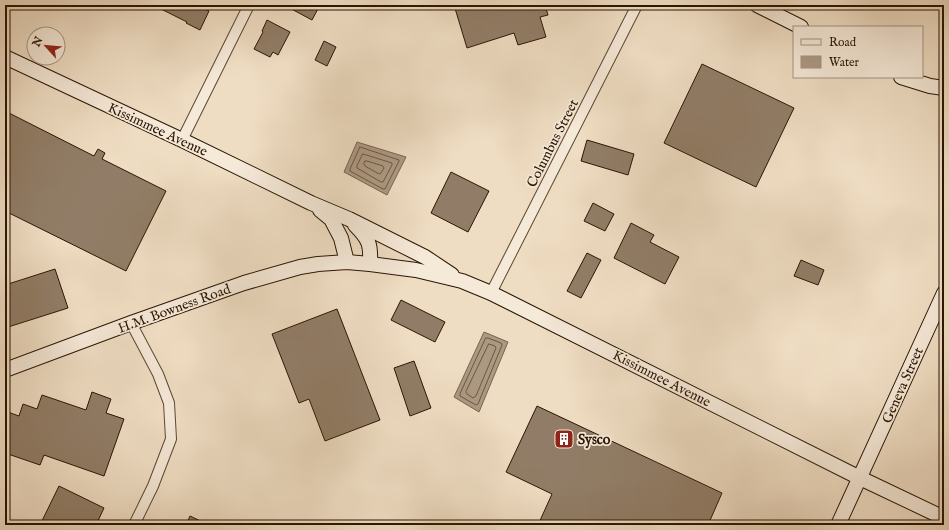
<svg xmlns="http://www.w3.org/2000/svg" width="949" height="530" font-family="'IM FELL English',serif">
<rect width="100%" height="100%" fill="#efddc3"/>
<filter id="stains"><feTurbulence type="fractalNoise" baseFrequency=".005" numOctaves="4"/><feColorMatrix values="0 0 0 0 .2 0 0 0 0 .09 0 0 0 0 .02 0 0 0 .5 -.17"/></filter>
<radialGradient id="worn" r=".72"><stop offset=".6" stop-color="#630" stop-opacity="0"/><stop offset="1" stop-color="#630" stop-opacity=".3"/></radialGradient>
<g fill="#ac9982" stroke="#78644f">
<path d="M 357,142 L 406,157 L 387,195 L 344,172 Z"/>
<path d="M 484,332 L 508,342 L 479,412 L 454,397 Z"/>
</g>
<g fill="none" stroke-linecap="round" stroke-linejoin="round">
<g stroke="#6c5742" stroke-width="1">
<path d="M 360,147 L 399,160 L 399,161 L 385,189 L 383,189 L 350,171 L 350,169 L 359,149 Z"/>
<path d="M 363,154 L 392,163 L 392,165 L 383,182 L 381,182 L 357,168 L 357,166 Z"/>
<path d="M 365,161 L 367,161 L 383,166 L 384,168 L 381,173 L 379,174 L 365,166 L 364,164 Z"/>
<path d="M 486,338 L 488,338 L 501,343 L 502,345 L 478,404 L 476,405 L 460,396 L 460,394 Z"/>
<path d="M 489,344 L 495,346 L 496,348 L 476,396 L 473,398 L 467,394 L 466,392 Z"/>
</g>
</g>
<g fill="#917d67" stroke="#2b1503">
<path d="M 153,5 L 196,5 L 209,11 L 200,30 L 186,23 L 187,22 Z"/>
<path d="M 284,5 L 320,5 L 312,20 Z"/>
<path d="M 454,5 L 545,5 L 548,15 L 540,17 L 546,37 L 518,45 L 514,33 L 467,48 Z"/>
<path d="M 267,20 L 290,32 L 278,55 L 273,52 L 270,57 L 254,49 L 263,32 L 262,31 Z"/>
<path d="M 324,41 L 336,47 L 327,66 L 315,60 Z"/>
<path d="M 702,64 L 794,108 L 756,187 L 664,143 Z"/>
<path d="M 5,111 L 94,156 L 98,149 L 105,153 L 102,159 L 166,191 L 126,271 L 5,211 Z"/>
<path d="M 587,140 L 634,154 L 628,175 L 581,161 Z"/>
<path d="M 451,172 L 489,191 L 468,232 L 431,213 Z"/>
<path d="M 593,203 L 614,214 L 605,231 L 584,221 Z"/>
<path d="M 631,223 L 654,235 L 650,242 L 679,257 L 665,284 L 614,258 Z"/>
<path d="M 587,253 L 601,260 L 581,298 L 567,291 Z"/>
<path d="M 801,260 L 824,270 L 818,285 L 794,276 Z"/>
<path d="M 55,269 L 68,308 L 5,328 L 5,285 Z"/>
<path d="M 401,300 L 445,322 L 435,342 L 391,320 Z"/>
<path d="M 337,309 L 380,420 L 325,441 L 309,399 L 299,403 L 272,334 Z"/>
<path d="M 414,361 L 431,408 L 410,416 L 394,368 Z"/>
<path d="M 92,392 L 111,399 L 106,413 L 124,419 L 104,476 L 44,455 L 40,465 L 5,453 L 5,411 L 19,416 L 23,404 L 37,409 L 42,395 L 86,410 Z"/>
<path d="M 537,406 L 722,493 L 708,525 L 538,525 L 552,494 L 506,472 Z"/>
<path d="M 59,486 L 104,508 L 96,525 L 40,525 Z"/>
<path d="M 190,516 L 209,525 L 186,525 Z"/>
</g>
<g fill="none" stroke-linecap="round" stroke-linejoin="round">
<defs>
<g id="street">
<path d="M 182,140 L 249,5"/>
<path d="M 491,293 L 637,5"/>
<path d="M 131,323 L 158,374 L 169,403 L 171,439 L 153,486 L 134,525"/>
</g>
<g id="secondary">
<path d="M 757,5 L 801,27"/>
<path d="M 5,57 L 182,140 L 311,203 L 349,219 L 425,257 L 452,275"/>
<path d="M 901,77 L 930,86 L 944,88"/>
<path d="M 320,210 L 331,219 L 341,238 L 347,262"/>
<path d="M 355,225 C 369,239 371,244 370,264"/>
<path d="M 5,370 L 131,323 L 244,283 L 300,267 L 318,264 L 347,262 L 370,264 L 416,270 L 462,281 L 491,293 L 860,478 L 944,518"/>
<path d="M 838,525 L 944,293"/>
</g>
</defs>
<use href="#street" stroke="#5c4733" stroke-width="12"/>
<use href="#secondary" stroke="#2b1503" stroke-width="16"/>
<use href="#street" stroke="#f5e9d8" stroke-width="10"/>
<use href="#secondary" stroke="#f5e9d8" stroke-width="14"/>
</g>
<defs>
<symbol id="building-square" viewBox="-11 -11 22 22"><rect x="-9" y="-9" width="18" height="18" rx="4" fill="#8f2418" stroke="#f5e9d8"/><path d="M-4-6H4V6H1V3H-1V6H-4ZM-2.5-4.3h1.7v1.8h-1.7ZM.8-4.3h1.7v1.8H.8ZM-2.5-1h1.7V.8h-1.7ZM.8-1h1.7V.8H.8Z" fill="#fff"/></symbol>
</defs>
<g fill-rule="evenodd">
<use href="#building-square" x="553" y="428" width="22" height="22"/>
</g>
<g text-anchor="middle" stroke-width="3.5" stroke-linejoin="round" paint-order="stroke">
<g font-size="14" fill="#2b1503" stroke="#f5e9d8">
<text transform="translate(158 129) rotate(25)" y="5">Kissimmee Avenue</text>
<text transform="translate(552 143) rotate(-63)" y="5">Columbus Street</text>
<text transform="translate(174 308) rotate(-20)" y="5">H.M. Bowness Road</text>
<text transform="translate(662 378) rotate(27)" y="5">Kissimmee Avenue</text>
<text transform="translate(902 385) rotate(-66)" y="5">Geneva Street</text>
</g>
<g font-size="14" font-weight="bold" fill="#2b1503" stroke="#f5e9d8" text-anchor="start">
<text x="578" y="444">Sysco</text>
</g>
</g>
<rect width="949" height="530" fill="none" stroke="#efddc3" stroke-width="20"/>
<rect x="6" y="6" width="937" height="518" fill="none" stroke="#2b1503" stroke-width="2"/>
<rect x="10" y="10" width="929" height="510" fill="none" stroke="#2b1503"/>
<rect x="793" y="26" width="130" height="52" fill="#f5e9d8" stroke="#a49483"/>
<rect x="801" y="39" width="20" height="6" fill="#f5e9d8" stroke="#a49483"/>
<text x="829" y="46" font-size="12" fill="#2b1503">Road</text>
<rect x="801" y="56" width="20" height="12" fill="#ac9982" stroke="#a49483"/>
<text x="829" y="66" font-size="12" fill="#2b1503">Water</text>
<g transform="translate(46 46) rotate(297)"><circle r="19" fill="#f5e9d8" stroke="#a49483"/>
<path d="M0-3L7 15L0 10L-7 15Z" fill="#8f2418"/>
<text y="-6" font-size="11" font-weight="bold" text-anchor="middle" fill="#2b1503">N</text>
</g>
<rect width="100%" height="100%" filter="url(#stains)"/>
<rect width="100%" height="100%" fill="url(#worn)"/>
</svg>
